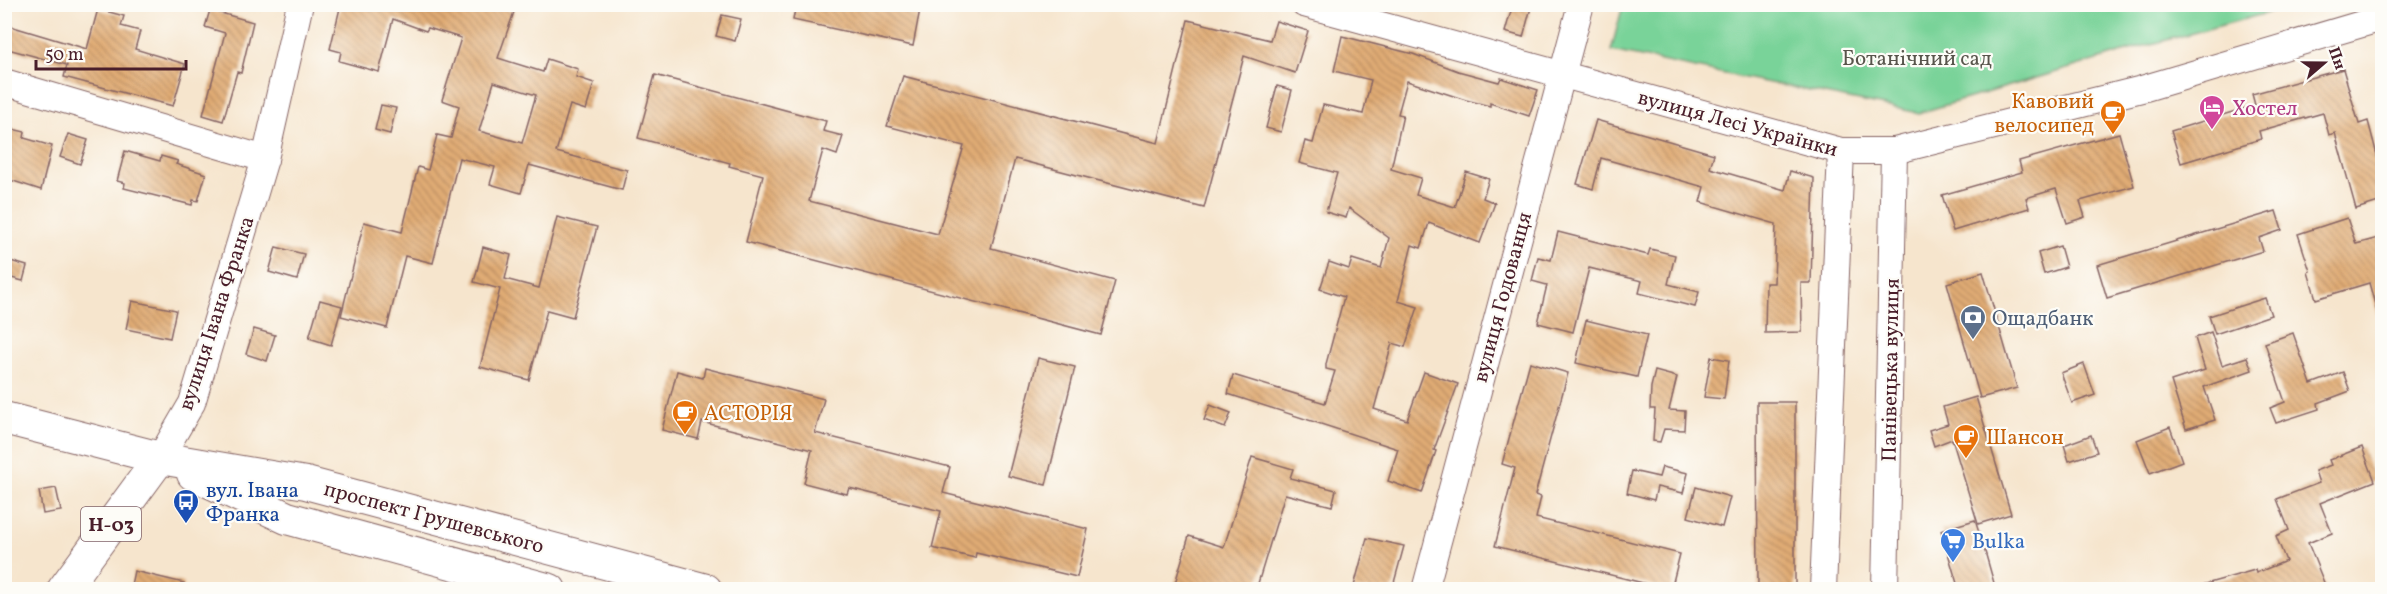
<svg xmlns="http://www.w3.org/2000/svg" width="2387" height="594" font-family="Vollkorn,serif">
<defs>
<pattern id="building-back-hatch" width="6" height="6" patternUnits="userSpaceOnUse" patternTransform="scale(1.5)"><rect width="6" height="6" fill="#e0ac75"/><path d="M-1 5l2 2M0 0l6 6M5-1l2 2" fill="none" stroke="#b88b60"/></pattern>
</defs>
<rect width="100%" height="100%" fill="#fdfcf7"/>
<filter id="ink" filterUnits="userSpaceOnUse"><feTurbulence type="fractalNoise" baseFrequency=".0167" numOctaves="2"/><feDisplacementMap in="SourceGraphic" scale="12" xChannelSelector="R" yChannelSelector="G"/><feConvolveMatrix kernelMatrix="1 2 1 2 8 2 1 2 1" color-interpolation-filters="sRGB"/></filter>
<filter id="wash" filterUnits="userSpaceOnUse"><feTurbulence type="fractalNoise" baseFrequency=".008" numOctaves="4" result="noise"/><feDisplacementMap in="SourceGraphic" scale="24" xChannelSelector="R" yChannelSelector="G"/><feGaussianBlur stdDeviation="1.35" result="paint"/><feColorMatrix in="noise" values="0 0 0 0 0 0 0 0 0 0 0 0 0 0 0 0 0 1.4 0 .05"/><feComposite in="paint" operator="in"/></filter>
<g filter="url(#wash)">
<rect width="100%" height="100%" fill="#f6e5cd"/>
<path fill="#79d399" stroke="#627962" stroke-width="1.5" d="M 1623,5 L 1623,4 L 2297,5 L 2137,48 L 1919,113 L 1611,51 Z"/>
<g id="blocks">
<g fill="url(#building-back-hatch)" fill-rule="evenodd">
<path d="M 341,4 L 477,4 L 497,11 L 498,6 L 514,12 L 498,58 L 543,72 L 547,59 L 578,69 L 576,77 L 594,83 L 586,110 L 570,105 L 556,152 L 627,170 L 622,190 L 529,165 L 521,193 L 490,184 L 495,167 L 459,158 L 433,263 L 405,256 L 387,328 L 341,316 L 364,222 L 402,232 L 418,167 L 428,170 L 437,135 L 451,138 L 459,106 L 442,100 L 461,38 L 428,28 L 426,31 L 393,19 L 379,72 L 339,61 L 341,52 L 330,49 ZM 494,82 L 536,95 L 522,143 L 479,131 Z"/>
<path d="M 796,4 L 921,4 L 913,46 L 793,20 Z"/>
<path d="M 1513,4 L 1532,4 L 1523,37 L 1505,32 Z"/>
<path d="M 98,9 L 124,16 L 121,26 L 140,31 L 135,49 L 185,64 L 173,106 L 64,77 L 67,65 L 4,48 L 10,26 L 87,49 Z"/>
<path d="M 210,10 L 253,22 L 241,73 L 237,72 L 223,121 L 203,115 L 225,33 L 205,27 Z"/>
<path d="M 722,15 L 741,19 L 735,41 L 716,36 Z"/>
<path d="M 1188,20 L 1270,40 L 1276,21 L 1308,31 L 1295,73 L 1244,56 L 1204,208 L 1015,159 L 991,248 L 1115,281 L 1101,335 L 746,242 L 763,175 L 729,166 L 730,163 L 638,138 L 655,75 L 826,121 L 823,131 L 843,136 L 837,155 L 823,150 L 809,201 L 938,234 L 964,146 L 887,126 L 903,76 L 1158,143 Z"/>
<path d="M 1342,36 L 1413,54 L 1458,71 L 1499,82 L 1501,78 L 1538,90 L 1529,116 L 1490,103 L 1490,106 L 1466,100 L 1407,81 L 1398,114 L 1403,115 L 1391,169 L 1421,178 L 1416,195 L 1455,207 L 1466,172 L 1489,179 L 1483,198 L 1495,203 L 1480,243 L 1429,223 L 1421,248 L 1412,245 L 1398,301 L 1418,307 L 1405,347 L 1392,343 L 1374,409 L 1407,420 L 1424,372 L 1458,384 L 1434,450 L 1436,451 L 1422,493 L 1388,481 L 1398,449 L 1228,394 L 1233,375 L 1325,403 L 1335,371 L 1326,369 L 1326,364 L 1344,297 L 1320,289 L 1329,262 L 1349,269 L 1352,259 L 1381,268 L 1389,238 L 1349,208 L 1346,218 L 1326,212 L 1337,173 L 1299,163 L 1305,141 L 1313,143 L 1323,105 L 1363,114 L 1371,80 L 1334,71 Z"/>
<path d="M 2343,69 L 2359,124 L 2368,121 L 2382,174 L 2382,201 L 2356,209 L 2335,133 L 2329,135 L 2323,113 L 2259,131 L 2261,139 L 2181,163 L 2171,131 L 2255,105 L 2252,94 Z"/>
<path d="M 1277,86 L 1292,90 L 1281,132 L 1266,128 Z"/>
<path d="M 381,105 L 396,108 L 390,134 L 375,130 Z"/>
<path d="M 1596,120 L 1714,154 L 1710,168 L 1785,190 L 1790,171 L 1814,178 L 1811,283 L 1801,283 L 1802,332 L 1765,333 L 1766,283 L 1774,283 L 1776,224 L 1700,202 L 1704,187 L 1601,158 L 1593,189 L 1577,184 Z"/>
<path d="M 4,127 L 25,132 L 24,138 L 52,146 L 41,190 L 4,178 Z"/>
<path d="M 2119,133 L 2134,186 L 2080,201 L 2085,217 L 2067,223 L 2056,189 L 2026,198 L 2029,208 L 1953,231 L 1942,195 L 2022,172 L 2019,161 Z"/>
<path d="M 68,134 L 88,140 L 80,164 L 60,157 Z"/>
<path d="M 125,151 L 160,161 L 161,156 L 178,161 L 176,164 L 206,174 L 198,201 L 193,200 L 192,205 L 124,188 L 125,183 L 117,181 Z"/>
<path d="M 2276,211 L 2282,230 L 2259,238 L 2263,251 L 2107,298 L 2097,265 Z"/>
<path d="M 557,217 L 597,227 L 573,317 L 547,310 L 529,380 L 480,367 L 500,289 L 474,282 L 483,247 L 511,255 L 505,279 L 539,288 Z"/>
<path d="M 2347,218 L 2356,244 L 2382,237 L 2382,314 L 2378,315 L 2369,283 L 2316,299 L 2308,272 L 2310,271 L 2298,234 Z"/>
<path d="M 1558,232 L 1648,255 L 1650,249 L 1675,255 L 1668,284 L 1699,292 L 1695,307 L 1639,293 L 1642,281 L 1589,268 L 1573,332 L 1538,323 L 1547,285 L 1532,281 L 1538,257 L 1551,260 Z"/>
<path d="M 2060,246 L 2066,267 L 2044,274 L 2038,253 Z"/>
<path d="M 276,247 L 304,254 L 297,280 L 269,272 Z"/>
<path d="M 4,259 L 27,266 L 23,281 L 4,276 Z"/>
<path d="M 1983,272 L 2017,388 L 1980,398 L 1947,283 Z"/>
<path d="M 2265,298 L 2271,315 L 2215,334 L 2209,316 Z"/>
<path d="M 320,300 L 342,306 L 331,345 L 309,338 Z"/>
<path d="M 132,301 L 176,310 L 170,338 L 126,329 Z"/>
<path d="M 1586,320 L 1647,335 L 1637,377 L 1576,363 Z"/>
<path d="M 254,329 L 275,335 L 267,361 L 246,354 Z"/>
<path d="M 2211,332 L 2222,365 L 2247,357 L 2252,370 L 2204,387 L 2215,420 L 2186,429 L 2171,381 L 2205,370 L 2195,338 Z"/>
<path d="M 2293,333 L 2311,384 L 2343,372 L 2350,391 L 2318,403 L 2319,409 L 2276,423 L 2270,408 L 2285,402 L 2265,343 Z"/>
<path d="M 1711,357 L 1729,360 L 1724,399 L 1704,397 Z"/>
<path d="M 1038,358 L 1075,367 L 1046,485 L 1008,476 Z"/>
<path d="M 1530,362 L 1568,373 L 1535,495 L 1541,497 L 1536,518 L 1680,554 L 1671,590 L 1495,546 L 1515,468 L 1502,464 Z"/>
<path d="M 2084,364 L 2095,395 L 2072,403 L 2061,373 Z"/>
<path d="M 705,368 L 824,399 L 815,433 L 950,467 L 943,493 L 1088,529 L 1077,577 L 976,553 L 975,558 L 932,548 L 941,511 L 849,488 L 847,494 L 804,483 L 812,450 L 702,422 L 698,439 L 662,430 L 677,371 L 703,378 Z"/>
<path d="M 1655,371 L 1677,377 L 1669,410 L 1685,411 L 1684,430 L 1664,429 L 1660,442 L 1653,441 L 1655,409 L 1650,409 L 1651,387 Z"/>
<path d="M 1976,397 L 2011,514 L 1978,524 L 1952,439 L 1934,446 L 1929,430 L 1948,424 L 1943,407 Z"/>
<path d="M 1757,402 L 1795,402 L 1795,590 L 1758,590 Z"/>
<path d="M 1210,405 L 1231,413 L 1225,428 L 1204,420 Z"/>
<path d="M 2170,427 L 2182,461 L 2150,473 L 2137,440 Z"/>
<path d="M 2091,435 L 2097,452 L 2069,461 L 2064,445 Z"/>
<path d="M 2362,447 L 2375,481 L 2320,503 L 2332,533 L 2308,543 L 2327,590 L 2203,590 L 2202,585 L 2255,570 L 2256,573 L 2286,561 L 2276,536 L 2289,530 L 2277,499 L 2319,483 L 2315,471 L 2331,465 L 2329,460 Z"/>
<path d="M 1252,457 L 1293,469 L 1290,478 L 1336,490 L 1332,506 L 1285,494 L 1256,590 L 1173,590 L 1189,536 L 1224,547 Z"/>
<path d="M 1662,467 L 1688,473 L 1683,493 L 1657,487 L 1654,500 L 1627,493 L 1632,471 L 1659,477 Z"/>
<path d="M 1696,487 L 1730,497 L 1722,527 L 1688,517 Z"/>
<path d="M 56,488 L 61,511 L 43,514 L 39,491 Z"/>
<path d="M 1975,520 L 1986,555 L 1996,590 L 1959,590 L 1941,530 Z"/>
<path d="M 1367,538 L 1404,546 L 1392,590 L 1353,590 Z"/>
<path d="M 134,571 L 184,583 L 183,590 L 130,590 Z"/>
</g>
</g>
</g>
<g filter="url(#ink)">
<use href="#blocks" fill-opacity="0" stroke="#866464" stroke-width="1.5"/>
<g fill="none" stroke-linecap="round" stroke-linejoin="round">
<defs>
<g id="minor">
<path d="M 1304,4 L 1841,151 L 1894,151 L 2142,89 L 2382,18"/>
<path d="M 4,82 L 265,159"/>
<path d="M 160,458 L 192,403 L 265,159 L 300,4"/>
<path d="M 1425,590 L 1581,4"/>
<path d="M 1823,590 L 1841,151"/>
<path d="M 1885,590 L 1894,151"/>
</g>
<g id="major">
<path d="M 4,418 L 160,458 L 306,483 L 706,590"/>
<path d="M 193,474 L 287,518 L 550,590"/>
<path d="M 63,590 L 160,458"/>
</g>
</defs>
<use href="#minor" stroke="#866464" stroke-width="28"/>
<use href="#major" stroke="#866464" stroke-width="34"/>
<use href="#minor" stroke="#fff" stroke-width="26"/>
<use href="#major" stroke="#fff" stroke-width="32"/>
</g>
</g>
<defs>
<symbol id="hotel-pin" viewBox="-11 -11 22 30"><path d="M0 17L-7.5 6A9.5 9.5 0 1 1 7.5 6Z" fill="#d1479c" stroke="#fdfcf7"/><path d="M-6-4.5h1.5V1H6V5H4.5V3h-9V5H-6ZM-4 0a1.8 1.8 0 1 1 3.6 0ZM.5 0V-2.5h3Q6-2.5 6 0Z" fill="#fff"/></symbol>
<symbol id="cafe-pin" viewBox="-11 -11 22 30"><path d="M0 17L-7.5 6A9.5 9.5 0 1 1 7.5 6Z" fill="#e8710a" stroke="#fdfcf7"/><path d="M-5.5-4.5H6V0H3Q3 3.5 0 3.5H-2.5Q-5.5 3.5-5.5 0ZM3-3.2v2h1.7v-2ZM-6 4.5H4V6H-6Z" fill="#fff"/></symbol>
<symbol id="bank-pin" viewBox="-11 -11 22 30"><path d="M0 17L-7.5 6A9.5 9.5 0 1 1 7.5 6Z" fill="#5c6f8a" stroke="#fdfcf7"/><path d="M-6-4H6V4H-6ZM0-2.3a2.3 2.3 0 1 0 0 4.6a2.3 2.3 0 1 0 0-4.6Z" fill="#fff"/></symbol>
<symbol id="bus-pin" viewBox="-11 -11 22 30"><path d="M0 17L-7.5 6A9.5 9.5 0 1 1 7.5 6Z" fill="#1a4fb4" stroke="#fdfcf7"/><path d="M-5-6H5V4H4V6H2V4H-2V6H-4V4H-5ZM-3.5-4V0h7V-4ZM-3.5 1.2v1.5H-2V1.2ZM2 1.2v1.5H3.5V1.2Z" fill="#fff"/></symbol>
<symbol id="supermarket-pin" viewBox="-11 -11 22 30"><path d="M0 17L-7.5 6A9.5 9.5 0 1 1 7.5 6Z" fill="#3f7fe0" stroke="#fdfcf7"/><path d="M-6-5.5h2.5l.6 2H6L4.5 2H-2.5L-4.4-4H-6ZM-1.5 3.2a1.3 1.3 0 1 0 .1 0ZM3 3.2a1.3 1.3 0 1 0 .1 0Z" fill="#fff"/></symbol>
</defs>
<g fill-rule="evenodd">
<use href="#hotel-pin" x="2197" y="93" width="30" height="40"/>
<use href="#cafe-pin" x="2098" y="98" width="30" height="40"/>
<use href="#bank-pin" x="1958" y="303" width="30" height="40"/>
<use href="#cafe-pin" x="670" y="398" width="30" height="40"/>
<use href="#cafe-pin" x="1951" y="422" width="30" height="40"/>
<use href="#bus-pin" x="171" y="487" width="30" height="40"/>
<use href="#supermarket-pin" x="1938" y="526" width="30" height="40"/>
</g>
<g text-anchor="middle" stroke-width="4.5" stroke-linejoin="round" paint-order="stroke">
<rect fill="#fdfcf7" stroke="#806168" stroke-width="1.5" x="81" y="507" width="60" height="34" rx="4.5"/>
<g font-size="20" font-weight="bold" fill="#4a1f2b">
<text x="111" y="531">Н-03</text>
</g>
<g font-size="21" fill="#58554c" stroke="#fdfcf7">
<text x="1917" y="65">Ботанічний сад</text>
</g>
<g font-size="21" fill="#c56008" stroke="#fdfcf7" text-anchor="start">
<text x="2094" y="108" text-anchor="end">Кавовий<tspan x="2094" dy="24">велосипед</tspan></text>
<text x="704" y="420">АСТОРІЯ</text>
<text x="1986" y="444">Шансон</text>
</g>
<g font-size="21" fill="#b23c85" stroke="#fdfcf7" text-anchor="start">
<text x="2232" y="115">Хостел</text>
</g>
<g font-size="21" fill="#4a1f2b" stroke="#fdfcf7">
<text transform="translate(1738 123) rotate(15)" y="7">вулиця Лесі Українки</text>
<text transform="translate(1502 297) rotate(-75)" y="7">вулиця Годованця</text>
<text transform="translate(216 313) rotate(-72)" y="7">вулиця Івана Франка</text>
<text transform="translate(1890 370) rotate(-89)" y="7">Панівецька вулиця</text>
<text transform="translate(434 517) rotate(15)" y="7">проспект Грушевського</text>
</g>
<g font-size="21" fill="#4e5e75" stroke="#fdfcf7" text-anchor="start">
<text x="1992" y="325">Ощадбанк</text>
</g>
<g font-size="21" fill="#164399" stroke="#fdfcf7" text-anchor="start">
<text x="206" y="497">вул. Івана<tspan x="206" dy="24">Франка</tspan></text>
</g>
<g font-size="21" fill="#366cbe" stroke="#fdfcf7" text-anchor="start">
<text x="1972" y="548">Bulka</text>
</g>
</g>
<rect width="2387" height="594" fill="none" stroke="#fdfcf7" stroke-width="24"/>
<g transform="translate(2324 63) rotate(70)" stroke="#fdfcf7" stroke-width="4.5" paint-order="stroke">
<path d="M0-4.5L10 22L0 15L-10 22Z" fill="#4a1f2b"/>
<text y="-9" font-size="16" font-weight="bold" text-anchor="middle" fill="#4a1f2b">Пн</text>
</g>
<path d="M36 60v9h150v-9" fill="none" stroke="#4a1f2b" stroke-width="3"/>
<text x="45" y="60" font-size="18" fill="#4a1f2b" stroke="#fdfcf7" stroke-width="4.5" paint-order="stroke">50 m</text>
</svg>
